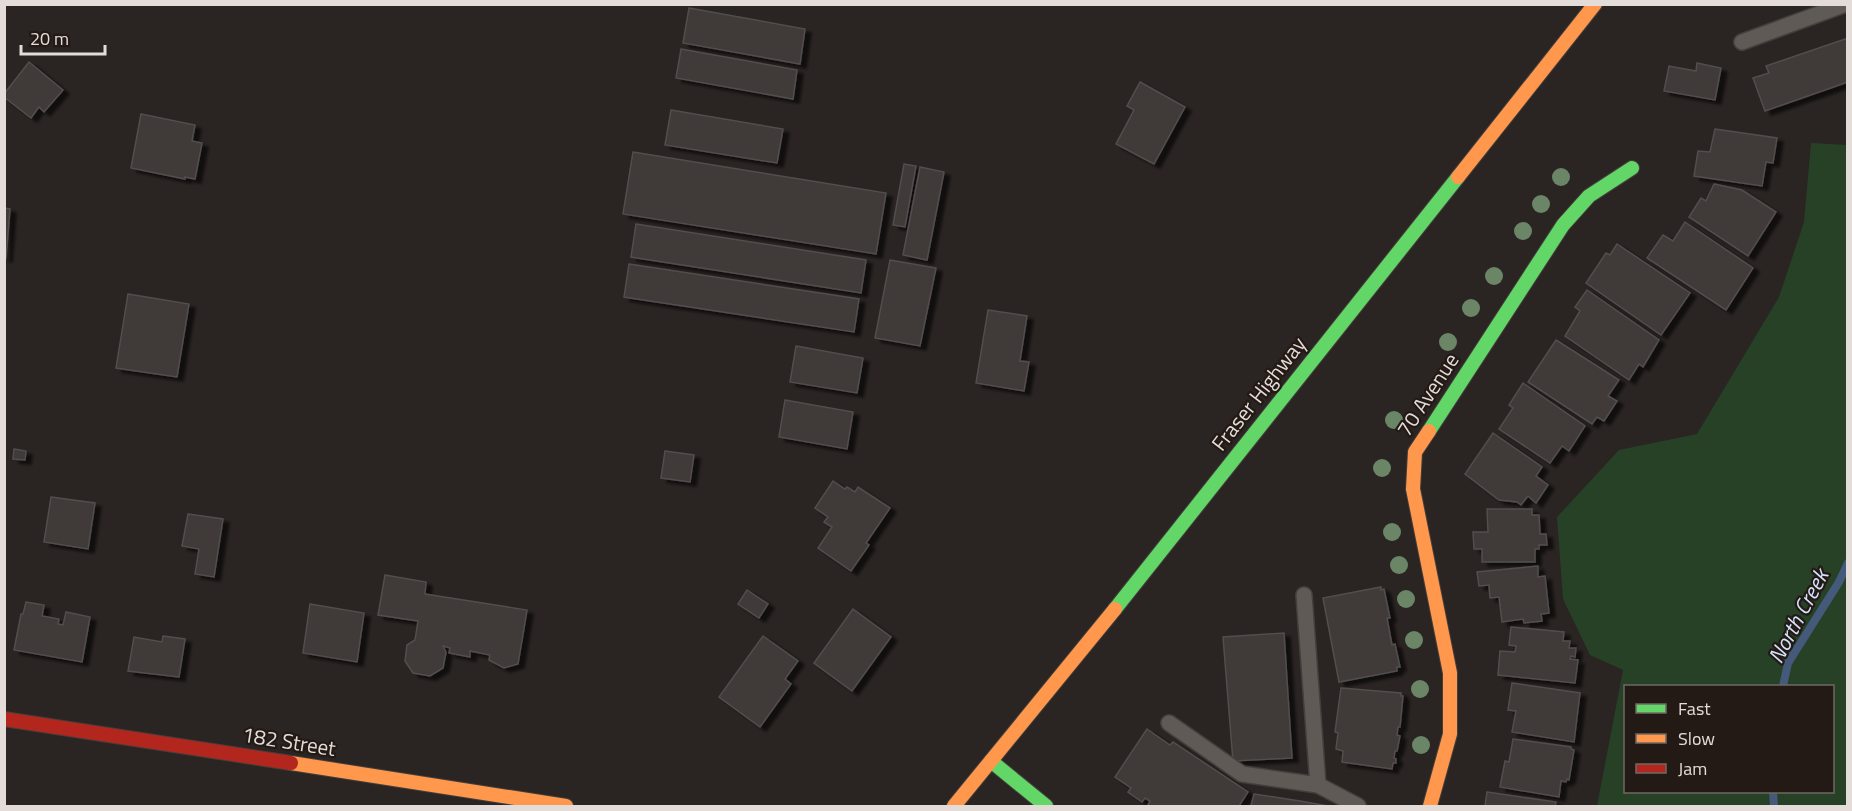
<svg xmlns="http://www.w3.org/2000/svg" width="1852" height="811" font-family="'Titillium Web',sans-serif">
<defs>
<filter id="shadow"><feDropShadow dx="6" dy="4" stdDeviation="1.5" flood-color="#0009"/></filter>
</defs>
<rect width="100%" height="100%" fill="#2a2422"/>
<path fill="#274126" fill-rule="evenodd" d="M 1811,143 L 1847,145 L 1847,806 L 1597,806 L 1623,670 L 1590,655 L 1563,599 L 1557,517 L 1619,450 L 1697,434 L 1779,297 L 1804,222 ZM 1626,686 L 1832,686 L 1832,792 L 1626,792 Z"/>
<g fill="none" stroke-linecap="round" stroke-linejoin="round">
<g stroke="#455a7a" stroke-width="8">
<path d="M 1783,686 L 1788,663 L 1839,582 L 1848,563"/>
<path d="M 1773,792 L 1774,806"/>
</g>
</g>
<g fill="#3f3a38" stroke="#534d4e" stroke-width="1.5" filter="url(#shadow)">
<path d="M 689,8 L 805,29 L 800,64 L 683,43 Z"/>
<path d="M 1848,38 L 1848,82 L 1765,111 L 1753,78 L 1769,73 L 1766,66 Z"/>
<path d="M 681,49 L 797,70 L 793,99 L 676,78 Z"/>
<path d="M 29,62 L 63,90 L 44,112 L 39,107 L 31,118 L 4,97 L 4,94 Z"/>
<path d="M 1697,63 L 1721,68 L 1715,100 L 1664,91 L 1669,66 L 1696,71 Z"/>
<path d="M 1140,82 L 1185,107 L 1154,164 L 1116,144 L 1134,110 L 1127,106 Z"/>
<path d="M 671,110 L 783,129 L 777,163 L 665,145 Z"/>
<path d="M 141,114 L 195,125 L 192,141 L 202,143 L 195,179 L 185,177 L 185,179 L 131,168 Z"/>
<path d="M 1715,129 L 1777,138 L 1773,163 L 1766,162 L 1762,186 L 1694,176 L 1698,151 L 1710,152 Z"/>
<path d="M 633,152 L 886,193 L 876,254 L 623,214 Z"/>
<path d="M 904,164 L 916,166 L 905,227 L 893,225 Z"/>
<path d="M 920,167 L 944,172 L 927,260 L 903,255 Z"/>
<path d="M 1714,184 L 1742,190 L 1776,212 L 1748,256 L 1689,217 L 1701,198 L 1706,201 Z"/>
<path d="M 4,208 L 10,209 L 6,258 L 4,258 Z"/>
<path d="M 1685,222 L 1753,268 L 1726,310 L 1647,258 L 1663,235 L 1673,241 Z"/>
<path d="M 636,224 L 866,260 L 861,293 L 631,257 Z"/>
<path d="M 1617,244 L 1690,293 L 1661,335 L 1586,283 L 1606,253 L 1610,255 Z"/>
<path d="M 890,260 L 936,268 L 920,346 L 875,338 Z"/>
<path d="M 629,264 L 859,299 L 854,332 L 624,297 Z"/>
<path d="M 1587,290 L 1659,340 L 1643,367 L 1639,364 L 1629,380 L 1565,336 L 1580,311 L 1575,307 Z"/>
<path d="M 128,294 L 189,304 L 177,377 L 116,368 Z"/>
<path d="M 988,310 L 1027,316 L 1020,361 L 1029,362 L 1024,391 L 976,383 Z"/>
<path d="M 1556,340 L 1619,380 L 1608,396 L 1617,401 L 1604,421 L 1597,417 L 1592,424 L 1528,382 Z"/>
<path d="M 796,346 L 863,358 L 857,393 L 790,382 Z"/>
<path d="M 1523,383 L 1585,426 L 1569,451 L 1562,446 L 1550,463 L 1499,429 L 1513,408 L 1509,405 Z"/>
<path d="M 785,400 L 853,412 L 847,449 L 779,437 Z"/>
<path d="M 1493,433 L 1542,467 L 1536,476 L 1548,485 L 1536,503 L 1528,496 L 1521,505 L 1517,502 L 1499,500 L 1465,474 Z"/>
<path d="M 14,449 L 26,451 L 25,460 L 13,459 Z"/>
<path d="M 665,451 L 694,455 L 690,482 L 661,478 Z"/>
<path d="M 833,481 L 845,489 L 847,487 L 855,492 L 858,487 L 890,508 L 866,543 L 869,545 L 851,571 L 818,548 L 832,527 L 824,522 L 828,517 L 815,508 Z"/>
<path d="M 51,497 L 95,503 L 88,549 L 44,542 Z"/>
<path d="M 1487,509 L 1532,509 L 1532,515 L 1539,515 L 1540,534 L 1546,534 L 1547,545 L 1539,545 L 1539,549 L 1535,549 L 1535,562 L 1482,562 L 1482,549 L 1474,549 L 1473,532 L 1488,532 Z"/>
<path d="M 188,514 L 223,519 L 214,577 L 195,574 L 199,549 L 182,546 Z"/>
<path d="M 1538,566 L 1538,577 L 1545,576 L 1549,613 L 1541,614 L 1542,621 L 1524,623 L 1523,619 L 1502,622 L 1499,597 L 1490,598 L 1489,585 L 1479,586 L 1477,572 Z"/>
<path d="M 385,575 L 426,582 L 425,594 L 527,610 L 518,664 L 504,668 L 489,660 L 490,655 L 470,651 L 470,657 L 449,653 L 450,648 L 443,646 L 446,652 L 443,668 L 430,676 L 413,673 L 405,661 L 407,645 L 415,640 L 418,621 L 378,615 Z"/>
<path d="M 1381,587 L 1381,590 L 1384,589 L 1390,618 L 1387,618 L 1392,645 L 1395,644 L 1400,667 L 1397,667 L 1397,671 L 1339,682 L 1323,598 Z"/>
<path d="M 747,590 L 768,604 L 759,618 L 738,604 Z"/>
<path d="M 26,602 L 44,605 L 42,616 L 59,619 L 58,624 L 63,625 L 66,612 L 90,617 L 82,662 L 14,650 L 21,614 L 23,614 Z"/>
<path d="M 310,604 L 364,613 L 357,662 L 303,653 Z"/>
<path d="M 853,609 L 891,637 L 852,691 L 814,663 Z"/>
<path d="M 1511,627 L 1564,632 L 1563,641 L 1570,641 L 1569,648 L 1576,648 L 1575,657 L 1571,656 L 1570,659 L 1578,660 L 1575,683 L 1498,675 L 1500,651 L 1515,652 L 1516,646 L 1509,645 Z"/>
<path d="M 1284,633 L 1292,758 L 1233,761 L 1223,637 Z"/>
<path d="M 163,636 L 185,639 L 179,677 L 128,671 L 134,637 L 162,642 Z"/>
<path d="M 763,636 L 798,661 L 785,679 L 791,684 L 760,727 L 719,697 Z"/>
<path d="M 1512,683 L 1580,693 L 1574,742 L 1512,732 L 1516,711 L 1508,710 Z"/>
<path d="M 1341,688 L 1401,693 L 1401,696 L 1403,696 L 1400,727 L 1398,727 L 1397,735 L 1400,736 L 1397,751 L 1395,751 L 1394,758 L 1396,759 L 1396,763 L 1393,763 L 1392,769 L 1342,762 L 1343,751 L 1336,749 L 1338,733 L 1335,732 Z"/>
<path d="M 1147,729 L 1170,745 L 1173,742 L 1248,792 L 1239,806 L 1150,806 L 1148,805 L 1150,801 L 1145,798 L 1142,802 L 1128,792 L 1131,788 L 1115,777 Z"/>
<path d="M 1513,739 L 1571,747 L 1571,749 L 1574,750 L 1569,780 L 1567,779 L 1566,782 L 1561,781 L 1559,797 L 1500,787 L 1505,761 L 1509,762 Z"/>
<path d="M 1487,792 L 1556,802 L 1555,806 L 1485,806 Z"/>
<path d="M 1254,794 L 1300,801 L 1328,806 L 1251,806 Z"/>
</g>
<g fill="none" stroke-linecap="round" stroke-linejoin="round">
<defs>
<g id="lane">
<path d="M 1742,42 L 1846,4"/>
<path d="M 1304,595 L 1318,785"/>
<path d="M 1169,723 L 1242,774 L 1318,785 L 1358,806"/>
</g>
<g id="fast">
<path d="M 1429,431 L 1563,225 L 1589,196 L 1632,168"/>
<path d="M 1115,609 L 1458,177"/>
<path d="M 991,761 L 1046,806"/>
</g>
<g id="slow">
<path d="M 1458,177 L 1595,4"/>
<path d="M 1429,431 L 1415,452 L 1413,489 L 1450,673 L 1450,734 L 1430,806"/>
<path d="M 291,763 L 566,806"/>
<path d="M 954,806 L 1115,609"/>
</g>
<path id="jam" d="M 4,719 L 291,763"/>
</defs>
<use href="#lane" stroke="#433f3c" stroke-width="18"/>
<use href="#fast" stroke="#433f3c" stroke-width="16"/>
<use href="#slow" stroke="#433f3c" stroke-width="16"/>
<use href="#jam" stroke="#433f3c" stroke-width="16"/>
<use href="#lane" stroke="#605a57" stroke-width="15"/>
<use href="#fast" stroke="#63d668" stroke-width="14"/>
<use href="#slow" stroke="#ff974d" stroke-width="14"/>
<use href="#jam" stroke="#b3261e" stroke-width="14"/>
</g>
<g fill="#6b8667">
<circle cx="1561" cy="177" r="9"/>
<circle cx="1541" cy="204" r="9"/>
<circle cx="1523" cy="231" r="9"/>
<circle cx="1494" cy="276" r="9"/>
<circle cx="1471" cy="308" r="9"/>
<circle cx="1448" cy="342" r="9"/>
<circle cx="1394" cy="420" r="9"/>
<circle cx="1382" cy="468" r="9"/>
<circle cx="1392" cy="532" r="9"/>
<circle cx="1399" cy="565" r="9"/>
<circle cx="1406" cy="599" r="9"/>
<circle cx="1414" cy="640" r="9"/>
<circle cx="1420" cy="689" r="9"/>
<circle cx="1421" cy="745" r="9"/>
</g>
<g text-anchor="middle" stroke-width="4.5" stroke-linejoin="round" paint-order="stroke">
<g font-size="21" fill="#e3dcd9" stroke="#231a15">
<text transform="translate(1259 394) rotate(-52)" y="7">Fraser Highway</text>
<text transform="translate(1428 395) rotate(-57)" y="7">70 Avenue</text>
<text transform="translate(289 742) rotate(9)" y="7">182 Street</text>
</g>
<g font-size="22" font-style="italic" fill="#d4e4fd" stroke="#231a15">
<text transform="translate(1798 616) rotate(-62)" y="8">North Creek</text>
</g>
</g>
<rect width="1852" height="811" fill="none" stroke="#e3dcd9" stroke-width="12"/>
<rect x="1624" y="685" width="210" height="108" fill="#231a15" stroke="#706863" stroke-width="1.5"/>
<rect x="1636" y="704" width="30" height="9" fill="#63d668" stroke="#706863" stroke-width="1.5"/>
<text x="1678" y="715" font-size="18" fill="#e3dcd9">Fast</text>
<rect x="1636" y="734" width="30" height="9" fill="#ff974d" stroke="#706863" stroke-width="1.5"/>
<text x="1678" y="745" font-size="18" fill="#e3dcd9">Slow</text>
<rect x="1636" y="764" width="30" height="9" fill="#b3261e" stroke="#706863" stroke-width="1.5"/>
<text x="1678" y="775" font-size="18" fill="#e3dcd9">Jam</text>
<path d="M21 45v9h84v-9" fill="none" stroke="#e3dcd9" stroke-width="3"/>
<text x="30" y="45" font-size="18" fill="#e3dcd9" stroke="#231a15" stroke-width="4.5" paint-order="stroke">20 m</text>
</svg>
